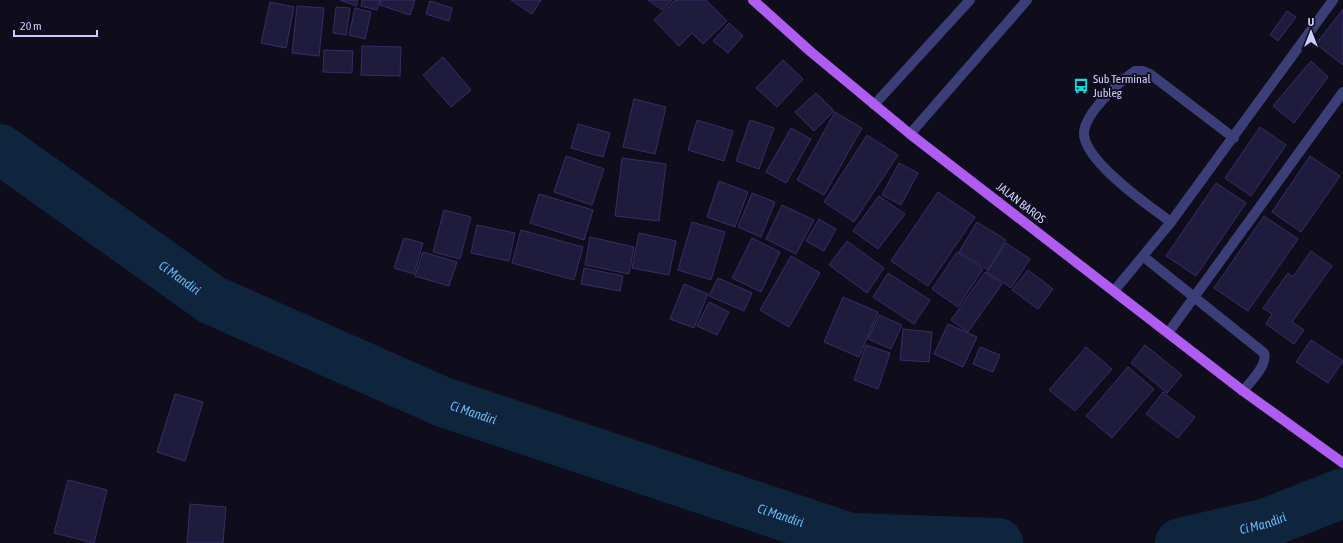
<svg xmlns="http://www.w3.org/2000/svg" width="1343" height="543" font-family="'Asap Condensed',sans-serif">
<rect width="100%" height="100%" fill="#0f0d1c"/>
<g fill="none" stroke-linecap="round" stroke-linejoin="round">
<g stroke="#0f253e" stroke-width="50">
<path id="s1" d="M 0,149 L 212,300 L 443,402 L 850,538 L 998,543"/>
<path id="s2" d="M 1180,543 L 1267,523 L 1343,493"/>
</g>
</g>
<g fill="#1f1b3c" stroke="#352e66">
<path d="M 340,0 L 358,0 L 356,6 Z"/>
<path d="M 362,0 L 380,0 L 377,10 L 361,6 Z"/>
<path d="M 381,0 L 415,0 L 410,15 L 380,5 Z"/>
<path d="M 511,0 L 541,0 L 532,14 Z"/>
<path d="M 648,0 L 672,0 L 662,10 Z"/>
<path d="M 675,0 L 706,0 L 727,21 L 703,44 L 692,33 L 679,46 L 654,20 Z"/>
<path d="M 430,1 L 452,8 L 449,21 L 426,14 Z"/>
<path d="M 270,2 L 294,7 L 286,48 L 261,43 Z"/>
<path d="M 297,6 L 324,8 L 319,56 L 292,53 Z"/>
<path d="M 336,7 L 350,8 L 346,35 L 333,33 Z"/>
<path d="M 355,8 L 371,12 L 365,39 L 349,35 Z"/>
<path d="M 1343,9 L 1343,65 L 1316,44 Z"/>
<path d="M 1287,11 L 1296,17 L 1278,41 L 1270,35 Z"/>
<path d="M 729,23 L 743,36 L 728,53 L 713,41 Z"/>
<path d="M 362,46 L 401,47 L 400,76 L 361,75 Z"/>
<path d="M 324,50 L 353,51 L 352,73 L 323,72 Z"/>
<path d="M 443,57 L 471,90 L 451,107 L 423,75 Z"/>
<path d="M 783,60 L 803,79 L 777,107 L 756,88 Z"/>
<path d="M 1311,61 L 1328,77 L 1294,123 L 1273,106 Z"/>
<path d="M 816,93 L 834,111 L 814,131 L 795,112 Z"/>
<path d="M 634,99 L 666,107 L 655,154 L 623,147 Z"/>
<path d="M 835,112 L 862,128 L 824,195 L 797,180 Z"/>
<path d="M 697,120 L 733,131 L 724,161 L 688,150 Z"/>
<path d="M 750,120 L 774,128 L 759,169 L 736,161 Z"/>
<path d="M 578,124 L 610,133 L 603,157 L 571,148 Z"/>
<path d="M 1260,127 L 1286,145 L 1251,196 L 1225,178 Z"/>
<path d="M 791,128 L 811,139 L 786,183 L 766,172 Z"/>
<path d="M 867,135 L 898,155 L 854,222 L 824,202 Z"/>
<path d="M 566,156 L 604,169 L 592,205 L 554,192 Z"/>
<path d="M 1310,156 L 1340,176 L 1301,232 L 1272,212 Z"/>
<path d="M 622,158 L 666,164 L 659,221 L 615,216 Z"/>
<path d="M 899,163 L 918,173 L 901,205 L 882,195 Z"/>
<path d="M 719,181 L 748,192 L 735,227 L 707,217 Z"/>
<path d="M 1216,183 L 1246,203 L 1196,276 L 1166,256 Z"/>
<path d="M 938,192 L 975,217 L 928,286 L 891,261 Z"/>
<path d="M 752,193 L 775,202 L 761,237 L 738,227 Z"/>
<path d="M 539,194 L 593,210 L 584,240 L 530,223 Z"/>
<path d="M 879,196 L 905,214 L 878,249 L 853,231 Z"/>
<path d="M 782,205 L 814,220 L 796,254 L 766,239 Z"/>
<path d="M 444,210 L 471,217 L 460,259 L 433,252 Z"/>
<path d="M 1264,216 L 1298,239 L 1248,311 L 1214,288 Z"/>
<path d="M 819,219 L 836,229 L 824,251 L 806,241 Z"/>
<path d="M 692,222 L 725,232 L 711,280 L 678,270 Z"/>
<path d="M 977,222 L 1006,240 L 988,270 L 959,252 Z"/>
<path d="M 477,225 L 515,233 L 509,261 L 471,253 Z"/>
<path d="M 521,230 L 583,247 L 574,280 L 512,263 Z"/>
<path d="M 639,233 L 676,241 L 669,275 L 632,268 Z"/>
<path d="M 590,237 L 634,247 L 629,274 L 585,265 Z"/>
<path d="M 404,238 L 423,243 L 414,274 L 394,268 Z"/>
<path d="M 752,238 L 780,252 L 761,292 L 732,278 Z"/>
<path d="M 847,241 L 884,268 L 867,293 L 829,265 Z"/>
<path d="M 1006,243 L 1030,259 L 1011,288 L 987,272 Z"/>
<path d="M 1311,251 L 1332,266 L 1292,322 L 1304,330 L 1294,344 L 1266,324 L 1272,314 L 1263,308 L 1288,273 L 1293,277 Z"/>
<path d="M 423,252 L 457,262 L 449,286 L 415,276 Z"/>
<path d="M 957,252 L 983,269 L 958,307 L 932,289 Z"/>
<path d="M 791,256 L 820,273 L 789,327 L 760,310 Z"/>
<path d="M 584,268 L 623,276 L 620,291 L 581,284 Z"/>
<path d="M 1028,270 L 1053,289 L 1038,309 L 1012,290 Z"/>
<path d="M 985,272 L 1002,284 L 968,332 L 951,320 Z"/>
<path d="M 888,273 L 930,300 L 914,324 L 873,297 Z"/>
<path d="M 718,278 L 752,293 L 744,311 L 709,296 Z"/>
<path d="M 684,284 L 708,294 L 694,328 L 670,319 Z"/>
<path d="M 843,297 L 878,312 L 859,357 L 824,342 Z"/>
<path d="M 709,302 L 729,312 L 717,335 L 697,326 Z"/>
<path d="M 879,315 L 902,325 L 891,349 L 868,339 Z"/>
<path d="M 948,324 L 977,337 L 963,367 L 934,354 Z"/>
<path d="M 903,329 L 932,332 L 929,362 L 900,360 Z"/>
<path d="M 1311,340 L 1343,361 L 1328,383 L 1296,362 Z"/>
<path d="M 866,345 L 890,353 L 878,389 L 854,380 Z"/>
<path d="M 1145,345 L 1182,375 L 1167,393 L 1131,363 Z"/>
<path d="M 980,347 L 1000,355 L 993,372 L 973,364 Z"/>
<path d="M 1086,347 L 1112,369 L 1075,411 L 1049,390 Z"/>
<path d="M 1128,367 L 1154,389 L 1112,438 L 1086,416 Z"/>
<path d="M 1163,392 L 1195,417 L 1178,438 L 1146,414 Z"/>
<path d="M 175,394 L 203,402 L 185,461 L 157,452 Z"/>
<path d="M 68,480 L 107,490 L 94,543 L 54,533 Z"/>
<path d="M 190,504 L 226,507 L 223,543 L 187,543 Z"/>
</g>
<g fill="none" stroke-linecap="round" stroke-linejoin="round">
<g stroke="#3c3e78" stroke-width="10">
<path d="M 874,105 L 970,0"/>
<path d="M 910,134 L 1027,0"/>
<path d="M 1171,222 C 1150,207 1082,160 1084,132 C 1086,112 1119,82 1135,71 L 1143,71 L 1150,74 L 1234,138"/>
<path d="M 1144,257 L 1264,353 C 1268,365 1250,382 1243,391"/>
<path d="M 1114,291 L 1171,222 L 1333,0"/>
<path d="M 1168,333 L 1343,92"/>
</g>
<path stroke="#af5cf2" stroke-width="10" d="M 753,0 L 811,52 L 910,134 L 1243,391 L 1343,463"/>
</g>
<defs>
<symbol id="bus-bare" viewBox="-9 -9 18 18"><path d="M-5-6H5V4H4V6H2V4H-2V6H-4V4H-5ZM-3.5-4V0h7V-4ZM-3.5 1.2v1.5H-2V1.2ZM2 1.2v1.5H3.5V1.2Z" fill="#12dce2" stroke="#0f0d1c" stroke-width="2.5" paint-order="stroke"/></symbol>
</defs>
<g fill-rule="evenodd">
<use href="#bus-bare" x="1070" y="75" width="22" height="22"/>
</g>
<g text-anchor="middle" stroke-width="4" stroke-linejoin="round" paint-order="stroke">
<g font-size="12" fill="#ceccfb" stroke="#0f0d1c" text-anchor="start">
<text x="1093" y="83">Sub Terminal<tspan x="1093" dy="14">Jubleg</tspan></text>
</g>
<g font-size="12" fill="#ceccfb" stroke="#0f0d1c">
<text transform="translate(1021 203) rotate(38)" y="4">JALAN BAROS</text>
</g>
<g font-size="13" font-style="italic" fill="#63baf3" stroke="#0f0d1c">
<text dy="5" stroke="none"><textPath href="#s1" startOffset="221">Ci Mandiri</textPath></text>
<text dy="5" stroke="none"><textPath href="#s1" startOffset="545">Ci Mandiri</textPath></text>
<text dy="5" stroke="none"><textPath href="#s1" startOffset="869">Ci Mandiri</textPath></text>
<text dy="5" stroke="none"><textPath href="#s2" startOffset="85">Ci Mandiri</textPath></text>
</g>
</g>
<g transform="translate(1311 32)" stroke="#0f0d1c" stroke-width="3" paint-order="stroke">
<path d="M0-3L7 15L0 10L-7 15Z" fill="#ceccfb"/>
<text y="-6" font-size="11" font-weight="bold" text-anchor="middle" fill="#ceccfb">U</text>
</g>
<path d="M14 30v6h83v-6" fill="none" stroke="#ceccfb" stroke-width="2"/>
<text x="20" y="30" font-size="12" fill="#ceccfb" stroke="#0f0d1c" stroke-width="3" paint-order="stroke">20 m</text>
</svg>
